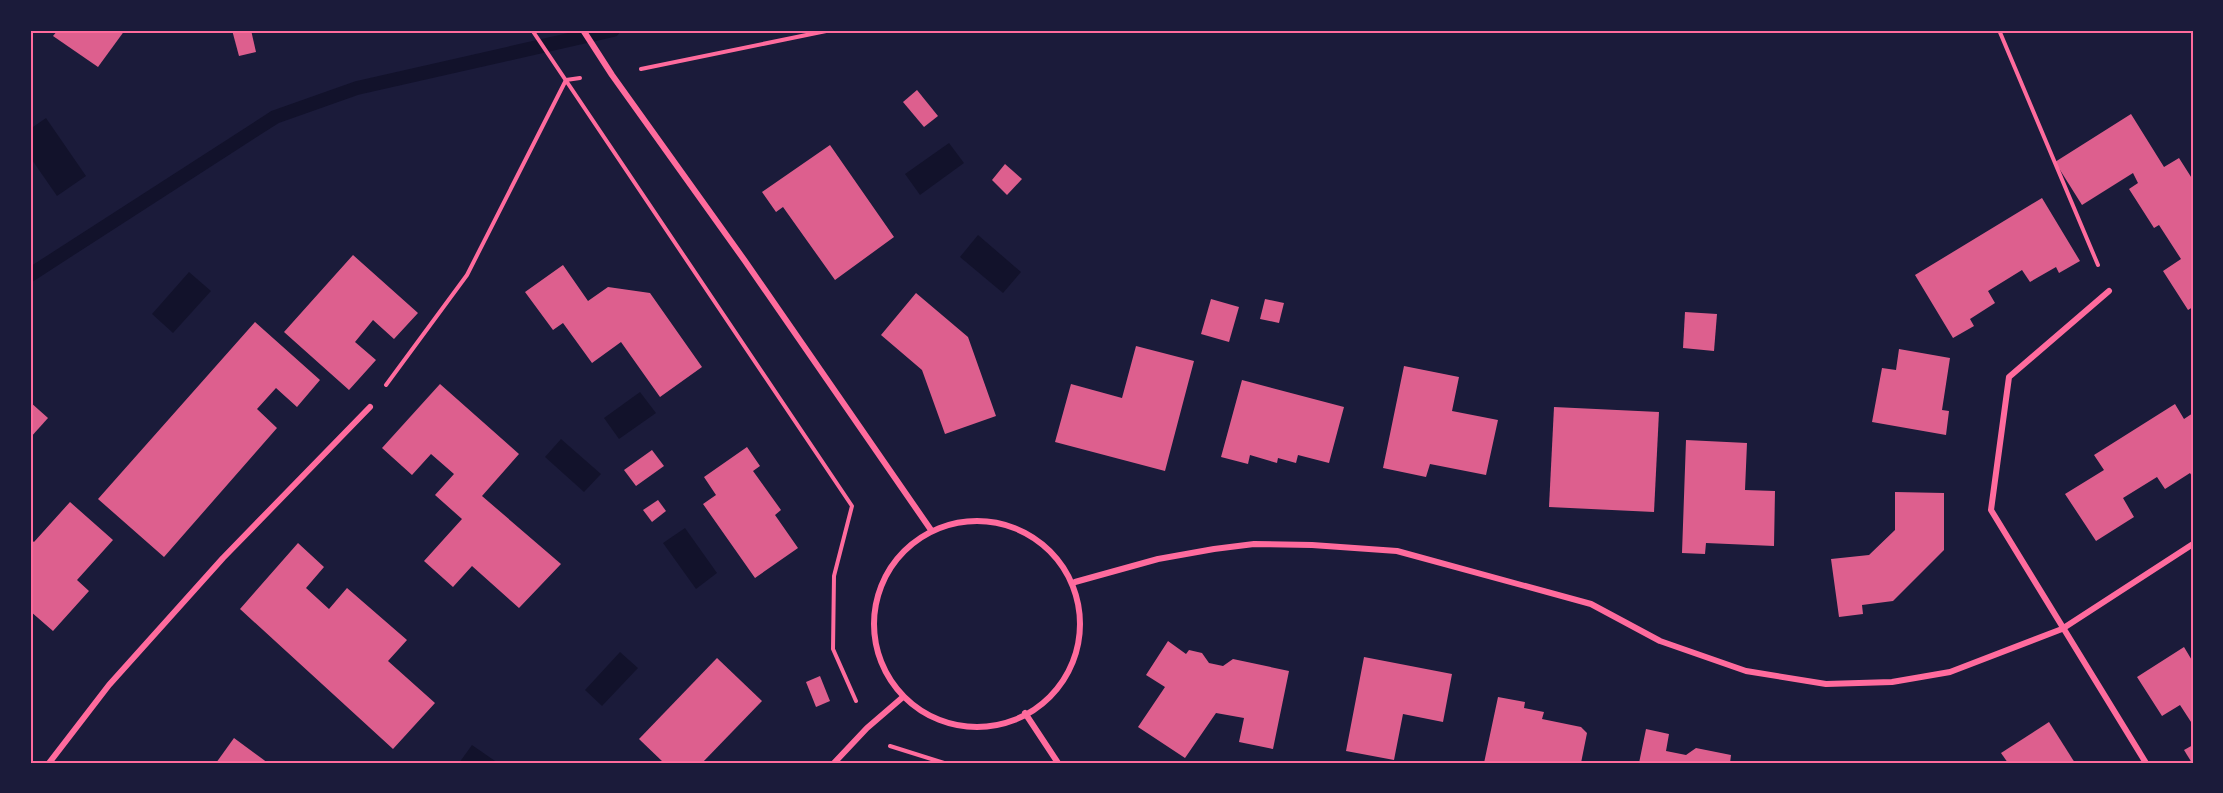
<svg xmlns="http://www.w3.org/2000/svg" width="2223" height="793" font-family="'Archivo Narrow',sans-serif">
<rect width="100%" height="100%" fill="#1b1b3a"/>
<g fill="#12122b">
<path d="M 46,118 L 86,176 L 57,196 L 30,157 L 30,129 Z"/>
<path d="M 949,143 L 964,163 L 920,195 L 905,174 Z"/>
<path d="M 978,235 L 1021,272 L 1003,293 L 960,257 Z"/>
<path d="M 189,272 L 211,291 L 173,333 L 152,314 Z"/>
<path d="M 640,392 L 656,413 L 619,439 L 604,418 Z"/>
<path d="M 561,439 L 601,474 L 584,492 L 545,457 Z"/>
<path d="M 685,528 L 717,573 L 696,589 L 663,543 Z"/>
<path d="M 620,652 L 638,668 L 602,706 L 585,690 Z"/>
<path d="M 472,745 L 498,763 L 459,763 Z"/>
</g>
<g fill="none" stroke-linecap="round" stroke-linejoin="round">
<path stroke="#12122b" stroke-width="14" d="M 30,275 L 275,117 L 357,88 L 613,30"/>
</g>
<g fill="#dd5f8e">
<path d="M 58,30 L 125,30 L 98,67 L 53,36 Z"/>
<path d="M 232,30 L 251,30 L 256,52 L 239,56 Z"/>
<path d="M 917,90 L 938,116 L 924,127 L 903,102 Z"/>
<path d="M 2131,114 L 2164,167 L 2179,158 L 2193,180 L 2193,307 L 2188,310 L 2163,271 L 2181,259 L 2159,225 L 2154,228 L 2129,189 L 2138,183 L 2133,173 L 2082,205 L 2055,162 Z"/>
<path d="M 830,145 L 894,237 L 835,280 L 783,207 L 776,212 L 762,192 Z"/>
<path d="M 1005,164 L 1022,179 L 1007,195 L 992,180 Z"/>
<path d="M 2042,198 L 2080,261 L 2059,273 L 2056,267 L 2030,282 L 2022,270 L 1988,291 L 1995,303 L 1970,319 L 1974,326 L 1953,338 L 1915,275 Z"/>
<path d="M 353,255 L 418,313 L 394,339 L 373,320 L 355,342 L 376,360 L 349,390 L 284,332 Z"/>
<path d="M 563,265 L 588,301 L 608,287 L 650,293 L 702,367 L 660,397 L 621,342 L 592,363 L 563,323 L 553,330 L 525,292 Z"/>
<path d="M 916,293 L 968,337 L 996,416 L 945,434 L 922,370 L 881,335 Z"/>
<path d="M 1211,299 L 1239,307 L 1229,342 L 1201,334 Z"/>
<path d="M 1265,299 L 1284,303 L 1279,323 L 1260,319 Z"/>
<path d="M 1685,312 L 1717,314 L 1714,351 L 1683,348 Z"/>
<path d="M 255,322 L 320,380 L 297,407 L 276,388 L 257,409 L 277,428 L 164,557 L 98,499 Z"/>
<path d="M 1136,346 L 1194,361 L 1165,471 L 1055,442 L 1071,384 L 1122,398 Z"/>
<path d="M 1899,349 L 1950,358 L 1942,410 L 1949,411 L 1946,435 L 1872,422 L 1882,368 L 1896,370 Z"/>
<path d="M 1404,366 L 1459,377 L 1452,411 L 1498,420 L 1486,475 L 1430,464 L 1426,477 L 1383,468 Z"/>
<path d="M 1242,380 L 1344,407 L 1329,463 L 1298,455 L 1296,463 L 1278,458 L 1277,463 L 1250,455 L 1248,464 L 1221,457 Z"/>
<path d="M 440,384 L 519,454 L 482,496 L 561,564 L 519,608 L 472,566 L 453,587 L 424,561 L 462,519 L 435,495 L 454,474 L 431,454 L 412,475 L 382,448 Z"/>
<path d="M 30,402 L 48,418 L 30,438 Z"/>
<path d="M 2175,404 L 2184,419 L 2193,413 L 2193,478 L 2190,473 L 2165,489 L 2157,477 L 2123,498 L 2134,517 L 2096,541 L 2065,494 L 2104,470 L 2094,455 Z"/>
<path d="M 1554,407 L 1659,412 L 1654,512 L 1549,507 Z"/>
<path d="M 1686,440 L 1747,443 L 1745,490 L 1775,491 L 1774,546 L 1706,543 L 1705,554 L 1682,553 Z"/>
<path d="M 747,447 L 760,466 L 753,471 L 781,510 L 775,515 L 798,548 L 755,578 L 703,504 L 716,495 L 704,477 Z"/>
<path d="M 652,450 L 664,466 L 636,486 L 624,470 Z"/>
<path d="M 1895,492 L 1944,493 L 1944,550 L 1893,601 L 1862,605 L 1863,614 L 1839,617 L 1831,559 L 1869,555 L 1895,530 Z"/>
<path d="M 658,500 L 666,511 L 652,522 L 643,510 Z"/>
<path d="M 70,502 L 113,540 L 77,580 L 89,591 L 53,631 L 30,611 L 30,539 L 34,542 Z"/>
<path d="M 298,543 L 324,567 L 306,588 L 329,609 L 347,588 L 407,640 L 388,661 L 435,703 L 393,749 L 240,609 Z"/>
<path d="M 1168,641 L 1186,654 L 1189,650 L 1202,653 L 1209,663 L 1223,666 L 1233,659 L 1289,671 L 1273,749 L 1239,742 L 1244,718 L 1216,713 L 1185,758 L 1138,727 L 1165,687 L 1146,675 Z"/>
<path d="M 2184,647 L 2193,662 L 2193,725 L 2180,705 L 2162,716 L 2137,677 Z"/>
<path d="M 1364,657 L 1452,674 L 1443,722 L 1403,714 L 1394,760 L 1346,751 Z"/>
<path d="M 717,658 L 762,701 L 702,763 L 664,763 L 639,739 Z"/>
<path d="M 820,676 L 830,701 L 816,707 L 806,682 Z"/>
<path d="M 1498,697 L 1525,702 L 1524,708 L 1544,712 L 1542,719 L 1581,727 L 1587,733 L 1581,763 L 1484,763 Z"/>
<path d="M 2049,722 L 2075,763 L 2008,763 L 2001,753 Z"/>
<path d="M 1646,729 L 1669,734 L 1666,751 L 1686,755 L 1696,748 L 1731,755 L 1730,763 L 1639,763 Z"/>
<path d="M 234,738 L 268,763 L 216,763 Z"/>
<path d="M 2193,745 L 2193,763 L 2192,763 L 2184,750 Z"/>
</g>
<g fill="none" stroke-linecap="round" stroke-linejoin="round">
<g stroke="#ff6b9d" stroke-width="4">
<path d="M 532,30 L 852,506 L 834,576 L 833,649 L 856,701"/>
<path d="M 1999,30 L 2098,265"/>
<path d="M 641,69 L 831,30"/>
<path d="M 566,80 L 580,78"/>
<path d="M 386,385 L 467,275 L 566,80"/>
<path d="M 890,746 L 944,763"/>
</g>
<g stroke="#ff6b9d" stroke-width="6">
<path d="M 583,30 L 612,75 L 745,261 L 931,530"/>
<path d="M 2109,291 L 2009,377 L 1991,510 L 2146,763"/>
<circle cx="977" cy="624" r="103"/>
<path d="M 1075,582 L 1158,559 L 1214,549 L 1254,544 L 1312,545 L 1397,551 L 1591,604 L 1660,641 L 1746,671 L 1826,684 L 1892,682 L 1950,672 L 2062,629 L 2193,544"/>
<path d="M 1025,713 L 1058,763"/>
<path d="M 49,763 L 109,685 L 223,558 L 370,407"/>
<path d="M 834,763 L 867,728 L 903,697"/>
</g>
</g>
<rect width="2223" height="793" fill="none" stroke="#1b1b3a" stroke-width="63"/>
<rect x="32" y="32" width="2160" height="730" fill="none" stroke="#ff6b9d" stroke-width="2"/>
</svg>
